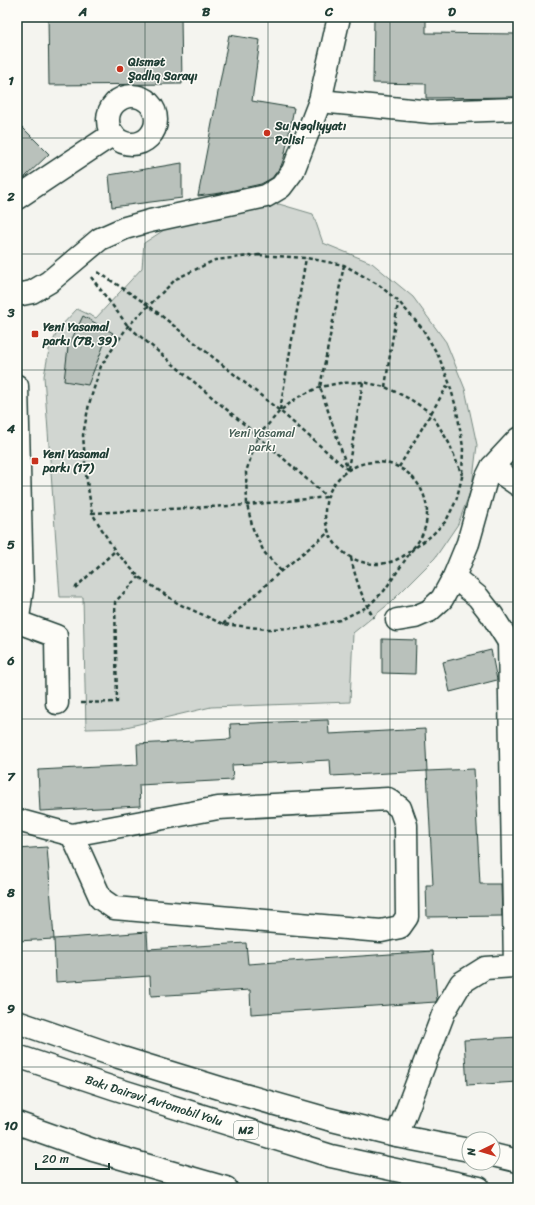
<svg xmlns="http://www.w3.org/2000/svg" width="535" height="1205" font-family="Sriracha,sans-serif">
<rect width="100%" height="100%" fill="#f4f4ef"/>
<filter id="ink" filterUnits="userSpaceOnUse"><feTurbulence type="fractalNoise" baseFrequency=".025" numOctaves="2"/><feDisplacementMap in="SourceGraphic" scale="8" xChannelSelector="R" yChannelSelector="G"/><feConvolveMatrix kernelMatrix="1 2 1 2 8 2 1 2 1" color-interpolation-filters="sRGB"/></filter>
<g filter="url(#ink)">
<path fill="#d1d6d1" stroke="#788a82" d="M 279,204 L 313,214 L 323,243 L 372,263 L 413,297 L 446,342 L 465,389 L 477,445 L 472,487 L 458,524 L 435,558 L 390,603 L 353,633 L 350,702 L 211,707 L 122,728 L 86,729 L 83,597 L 60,597 L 44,376 L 49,350 L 59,328 L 77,309 L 96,318 L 142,268 L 144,243 L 167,228 L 226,212 Z"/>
<g fill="#b9c1bb" stroke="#1f3d34">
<path d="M 48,17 L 181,17 L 182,84 L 49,85 Z"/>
<path d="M 374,17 L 426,17 L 426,33 L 518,34 L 518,97 L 426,98 L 426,84 L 373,83 Z"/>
<path d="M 229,35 L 260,40 L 252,101 L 294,108 L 284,158 L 281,166 L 272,178 L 261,184 L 221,193 L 198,196 Z"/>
<path d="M 17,122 L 49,154 L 24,178 L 17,183 Z"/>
<path d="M 182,163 L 182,198 L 112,207 L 109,175 Z"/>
<path d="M 83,316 L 113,333 L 105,342 L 88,385 L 64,381 L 68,347 Z"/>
<path d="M 382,639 L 416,640 L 415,674 L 382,673 Z"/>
<path d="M 491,650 L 497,680 L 450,692 L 443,662 Z"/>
<path d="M 328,720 L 329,734 L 425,729 L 427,771 L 331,776 L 330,760 L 232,765 L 233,780 L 139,785 L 140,806 L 40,811 L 38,770 L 138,765 L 137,744 L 231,739 L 230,724 Z"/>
<path d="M 474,769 L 480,884 L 501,884 L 502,916 L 427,917 L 426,885 L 433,885 L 427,771 Z"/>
<path d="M 47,847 L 54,939 L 17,941 L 17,849 Z"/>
<path d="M 147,932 L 148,949 L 246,943 L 248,964 L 433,951 L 437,1000 L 436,1002 L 251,1014 L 250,990 L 151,996 L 150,976 L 56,982 L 54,939 Z"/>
<path d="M 518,1037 L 518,1082 L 467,1085 L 464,1040 Z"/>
</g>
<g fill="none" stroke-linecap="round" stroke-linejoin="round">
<defs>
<g id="minor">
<circle cx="132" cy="120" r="24"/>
<path d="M 320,101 L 431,112 L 518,109"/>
<path d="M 17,198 L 113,134"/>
<path d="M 17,295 L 32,292 L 49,282 L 100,239 L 125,228 L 150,221 L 266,196 L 281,187 L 293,171 L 320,101 L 339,17"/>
<path d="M 17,386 L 22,589 L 17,625"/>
<path d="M 492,467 L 518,485"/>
<path d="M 454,577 L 478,597 L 492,615 L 509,642"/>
<path d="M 397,620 L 415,617 L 429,611 L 442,599 L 454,577 L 468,543 L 486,479 L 492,467 L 518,439"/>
<path d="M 18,622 L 56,636 L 57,703"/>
<path d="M 17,820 L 72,835 L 218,808 L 388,799 L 400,808 L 406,825 L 407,917 L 400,927 L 381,931 L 114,908 L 101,899 L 72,835"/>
<path d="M 397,1136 L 444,1012 L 461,983 L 485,968 L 515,966 L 509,642 L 518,642"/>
</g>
<g id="major">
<path d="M 17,1022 L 119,1057 L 223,1089 L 328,1119 L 397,1136 L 469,1150"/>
<path d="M 493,1155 L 518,1161"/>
</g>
<g id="highway">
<path id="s1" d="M 17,1056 L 113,1088 L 331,1156 L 479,1188"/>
<path d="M 17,1123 L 93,1150 L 226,1188"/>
</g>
</defs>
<use href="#minor" stroke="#1f3d34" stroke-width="25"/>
<use href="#major" stroke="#1f3d34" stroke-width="25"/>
<use href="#highway" stroke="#1f3d34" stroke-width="25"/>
<g stroke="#1f3d34" stroke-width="2.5" stroke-dasharray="4 3" stroke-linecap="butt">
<path d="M 259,255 L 306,258 L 344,265 L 379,285 L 399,302 L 422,328 L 438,355 L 449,382 L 457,411 L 463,447 L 462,477 L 456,501 L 446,521 L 431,536 L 412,550 L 384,591 L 367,607 L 340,620 L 304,628 L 267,629 L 223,624 L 179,604 L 139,577 L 115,551 L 92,513 L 86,475 L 83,435 L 89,404 L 101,366 L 128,326 L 176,279 L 215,260 Z"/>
<path d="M 344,265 L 320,387 L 348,470"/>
<path d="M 98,272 L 148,305 L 280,411 L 348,470"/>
<path d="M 91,277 L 128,326 L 258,436 L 327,497"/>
<path d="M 385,387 L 398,303"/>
<path d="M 280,410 L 306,258"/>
<circle cx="376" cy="513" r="51"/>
<path d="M 399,467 L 449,383"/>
<path d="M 348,469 L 363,382"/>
<path d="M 92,513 L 247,505 L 327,497"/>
<path d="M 351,558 C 356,580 362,599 374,618"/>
<path d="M 281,571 L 264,552 L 253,529 L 247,505 L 246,472 L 258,436 L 280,411 L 298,397 L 320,387 L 340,383 L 363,382 L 385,387 L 410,399 L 431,413 L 449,443 L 462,475"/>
<path d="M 75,588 L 115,551"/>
<path d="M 223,624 L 281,571 L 329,532"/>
<path d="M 81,703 L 117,702 L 115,602 L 139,577"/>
</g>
<use href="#minor" stroke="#fdfcf7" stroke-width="22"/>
<use href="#major" stroke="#fdfcf7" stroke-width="22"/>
<use href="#highway" stroke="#fdfcf7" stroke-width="22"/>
</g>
</g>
<path fill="none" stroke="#1f3d34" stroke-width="1" stroke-opacity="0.55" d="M 145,17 L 145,1188M 268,17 L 268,1188M 390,17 L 390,1188M 17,138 L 518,138M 17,254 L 518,254M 17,370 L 518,370M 17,486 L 518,486M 17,602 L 518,602M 17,719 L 518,719M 17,835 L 518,835M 17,951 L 518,951M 17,1067 L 518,1067"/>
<g fill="#c8321e" stroke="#fdfcf7" stroke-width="1.5">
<circle cx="120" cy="69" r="4"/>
<circle cx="267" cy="133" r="4"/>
<rect x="31" y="330" width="8" height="8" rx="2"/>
<rect x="31" y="457" width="8" height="8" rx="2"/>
</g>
<g text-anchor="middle" stroke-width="3" stroke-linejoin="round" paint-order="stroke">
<rect fill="#fdfcf7" stroke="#62766e" stroke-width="1" x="234" y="1121" width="24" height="18" rx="3"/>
<g font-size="11" font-weight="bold" fill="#1f3d34">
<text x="246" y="1134">M2</text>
</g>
<g font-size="12" font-weight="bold" fill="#1f3d34" stroke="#fdfcf7" text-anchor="start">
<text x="128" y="66">Qismət<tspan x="128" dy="14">Şadlıq Sarayı</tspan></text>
<text x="275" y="130">Su Nəqliyyatı<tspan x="275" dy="14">Polisi</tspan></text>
<text x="43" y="331">Yeni Yasamal<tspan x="43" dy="14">parkı (7B, 39)</tspan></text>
<text x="43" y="458">Yeni Yasamal<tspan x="43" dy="14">parkı (17)</tspan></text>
</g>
<g font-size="12" fill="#435c53" stroke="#fdfcf7">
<text x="262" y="437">Yeni Yasamal<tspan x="262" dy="14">parkı</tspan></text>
</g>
<g font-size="12" fill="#1f3d34" stroke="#fdfcf7">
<text dy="4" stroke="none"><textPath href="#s1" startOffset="144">Bakı Dairəvi Avtomobil Yolu</textPath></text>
</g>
</g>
<rect width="535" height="1205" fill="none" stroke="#fdfcf7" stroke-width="44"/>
<g transform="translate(481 1151) rotate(265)"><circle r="19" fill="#fdfcf7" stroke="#a4b0a9"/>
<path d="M0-3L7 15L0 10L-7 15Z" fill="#c8321e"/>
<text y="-6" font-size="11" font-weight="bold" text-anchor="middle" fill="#1f3d34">N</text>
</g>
<path d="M36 1163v6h73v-6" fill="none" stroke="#1f3d34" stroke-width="2"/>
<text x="42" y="1163" font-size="12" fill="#1f3d34" stroke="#fdfcf7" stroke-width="3" paint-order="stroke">20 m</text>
<rect x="22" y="22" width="491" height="1161" fill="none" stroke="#1f3d34" stroke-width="1.5"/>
<g font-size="13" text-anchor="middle" font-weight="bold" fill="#1f3d34">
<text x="83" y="16">A</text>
<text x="206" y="16">B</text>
<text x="329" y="16">C</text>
<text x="452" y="16">D</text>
<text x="11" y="85">1</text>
<text x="11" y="201">2</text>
<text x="11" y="317">3</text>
<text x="11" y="433">4</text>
<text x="11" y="549">5</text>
<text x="11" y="665">6</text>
<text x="11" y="781">7</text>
<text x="11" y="897">8</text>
<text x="11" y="1013">9</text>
<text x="11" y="1130">10</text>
</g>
</svg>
